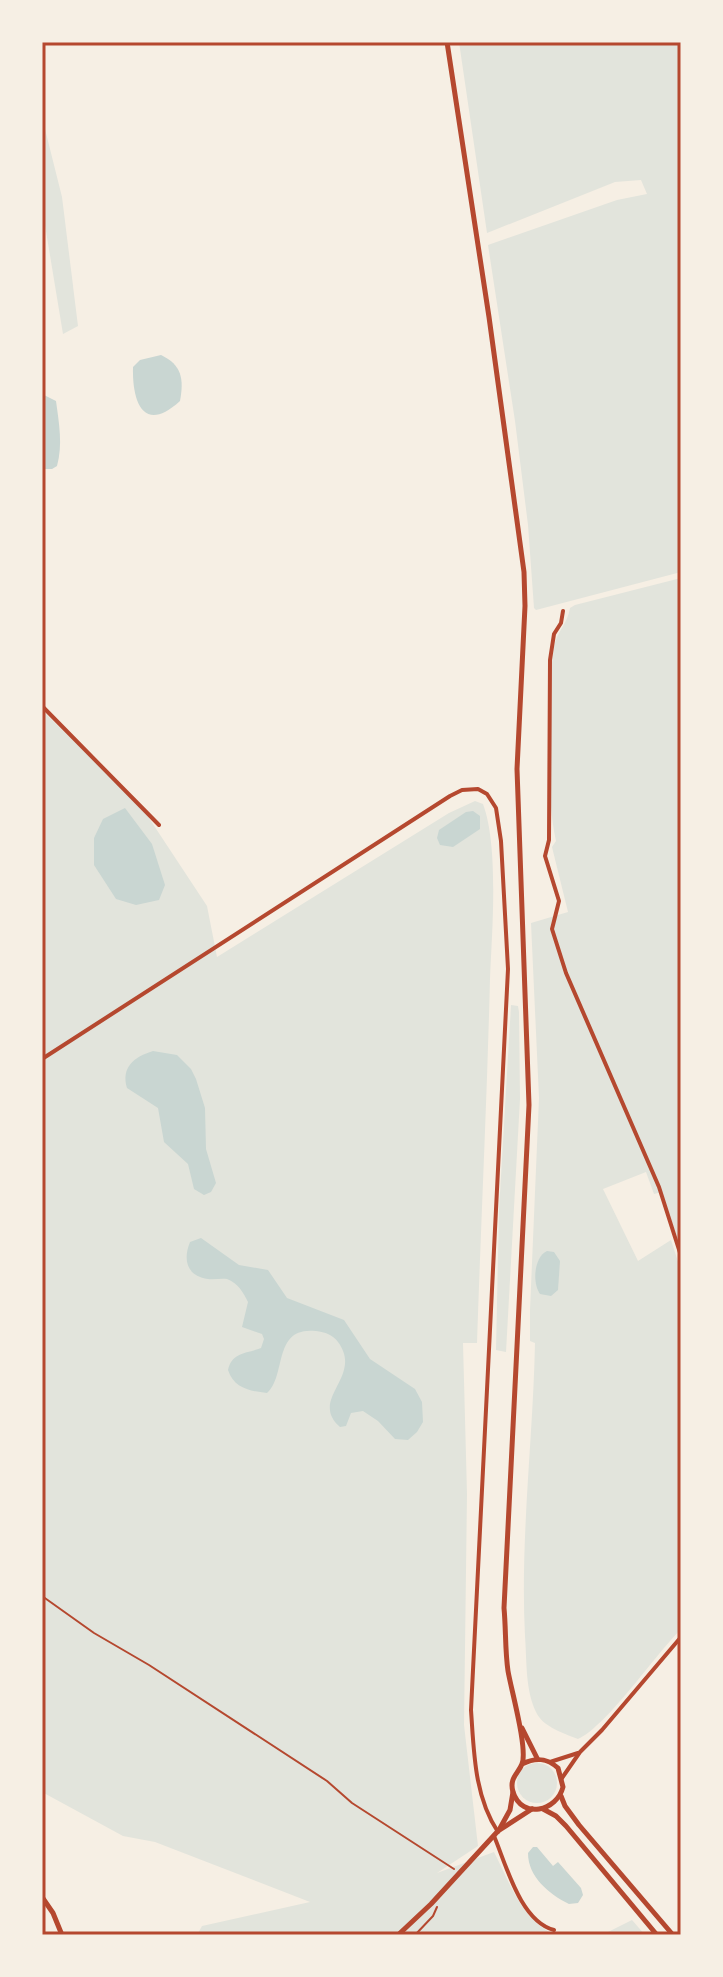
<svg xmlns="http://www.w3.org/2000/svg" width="723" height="1977" font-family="'Nunito Sans',sans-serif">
<rect width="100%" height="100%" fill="#f6efe4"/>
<g fill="#e2e4dc">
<path d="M 459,42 L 681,42 L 681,572 L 536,610 L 534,608 L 528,525 L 515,421 L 488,245 L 617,200 L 647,194 L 641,180 L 615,182 L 487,233 Z"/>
<path d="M 42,117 L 62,197 L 78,326 L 63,334 L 42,207 Z"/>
<path d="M 681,578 L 681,1249 L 662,1192 L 654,1194 L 646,1172 L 603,1189 L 638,1261 L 671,1240 L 681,1271 L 681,1629 C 655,1655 606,1727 578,1739 C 565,1734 544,1727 537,1714 C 525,1691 527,1662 525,1636 C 520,1539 533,1441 535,1343 L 530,1341 L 530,1310 L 539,1098 L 531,923 L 568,912 L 552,847 L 556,841 C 547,800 550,758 551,716 C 551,693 550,669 554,647 C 557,631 568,623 570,608 L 575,605 Z"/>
<path d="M 42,710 L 143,809 L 207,906 L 217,957 L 449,813 L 475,801 L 483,804 C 499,847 492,931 490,979 C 487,1100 481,1221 477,1343 L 463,1343 L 467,1494 L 464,1725 L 478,1846 L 437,1873 L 494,1852 C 509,1881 523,1924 557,1935 L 197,1935 L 202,1926 L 310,1902 L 155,1842 L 123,1836 L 42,1792 Z"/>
<path d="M 511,1005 L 518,1006 L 519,1012 L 520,1099 L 506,1352 L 496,1350 L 499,1210 Z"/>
<circle cx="537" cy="1783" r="20"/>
<path d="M 632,1920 L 645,1935 L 602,1935 Z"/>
</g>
<g fill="#c9d6d2">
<path d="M 161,355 C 182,365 184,379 180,401 C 144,434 132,403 133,367 L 140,360 Z"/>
<path d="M 42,394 L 56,401 C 59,423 63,445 57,466 L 52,469 L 42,469 Z"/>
<path d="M 125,808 L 152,844 L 165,885 L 159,900 L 136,905 L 116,899 L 94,865 L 94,838 L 103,819 Z"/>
<path d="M 466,812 L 473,811 L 480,816 L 480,829 L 453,847 L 440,845 L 437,838 L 439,830 Z"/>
<path d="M 153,1051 L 177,1055 L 191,1069 L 196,1079 L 205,1108 L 206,1149 L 216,1183 L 211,1192 L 204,1195 L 194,1189 L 188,1164 L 164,1142 L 158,1108 L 127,1088 C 121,1067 134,1057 153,1051 Z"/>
<path d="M 201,1238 L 239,1265 L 268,1270 L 287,1298 L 344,1320 L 370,1359 L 415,1389 L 422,1402 L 423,1422 L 417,1432 L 408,1440 L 395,1439 L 378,1421 L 363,1411 L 351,1413 L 346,1426 L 340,1427 C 308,1399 364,1377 338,1342 C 333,1335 325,1332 316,1331 C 272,1326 287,1376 267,1393 C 249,1391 234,1388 228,1370 C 232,1352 246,1354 261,1348 L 264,1339 L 262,1334 L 242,1327 L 248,1302 C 243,1292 238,1283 227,1279 C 221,1278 214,1280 208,1279 C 186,1276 183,1259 190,1242 Z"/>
<path d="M 547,1251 L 554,1252 L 560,1261 L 558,1290 L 551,1296 L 540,1294 C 532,1283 534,1257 547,1251 Z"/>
<path d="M 533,1847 L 537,1847 L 553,1866 L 558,1862 L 581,1888 L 583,1895 L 578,1903 L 569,1904 C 549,1894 528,1877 528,1853 Z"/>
</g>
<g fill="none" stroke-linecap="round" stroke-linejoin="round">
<g stroke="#b5482f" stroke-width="2">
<path d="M 42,1596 L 94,1633 L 149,1665 L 327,1781 L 352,1803 L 454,1869"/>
<path d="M 415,1935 L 433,1916 L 437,1907"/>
</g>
<g stroke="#b5482f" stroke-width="4">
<path d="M 563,611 L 561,623 L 554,634 L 550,660 L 549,840 L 545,856 L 559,901 L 552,929 L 566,973 L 659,1187 L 681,1256"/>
<path d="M 42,706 L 159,825"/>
<path d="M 42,1059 L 450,796 L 462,790 L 478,789 L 487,794 L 496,808 L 501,841 L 508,969 L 471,1710 C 474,1751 474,1796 498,1832"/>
<path d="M 550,1762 L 578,1753"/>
<path d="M 562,1778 L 580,1752 L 602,1730 L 681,1637"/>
<path d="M 494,1836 C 506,1864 520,1921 554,1930"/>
</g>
<g stroke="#b5482f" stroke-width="5">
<path d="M 499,1830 L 510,1810 L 513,1792"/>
<path d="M 42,1897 L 53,1913 L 62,1935"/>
<path d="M 398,1935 L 431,1904 L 498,1831 L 532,1809"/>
</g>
<g stroke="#b5482f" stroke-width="5">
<path d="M 447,42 L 489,317 L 524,572 L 525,606 L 517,769 L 529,1105 L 504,1608 C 506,1629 505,1651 508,1671 C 511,1689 528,1749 522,1764 C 518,1774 509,1778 513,1792 C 522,1820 557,1811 563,1787 L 558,1768 C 547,1758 536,1757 522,1764"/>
<path d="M 522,1728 L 537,1758"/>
<path d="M 561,1796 L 565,1806 L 579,1825 L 673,1935"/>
<path d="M 543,1809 L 556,1816 L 566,1826 L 657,1935"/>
</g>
</g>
<rect width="723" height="1977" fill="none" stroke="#f6efe4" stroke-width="88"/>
<rect x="44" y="44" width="635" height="1889" fill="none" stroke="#b5482f" stroke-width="3"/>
</svg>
